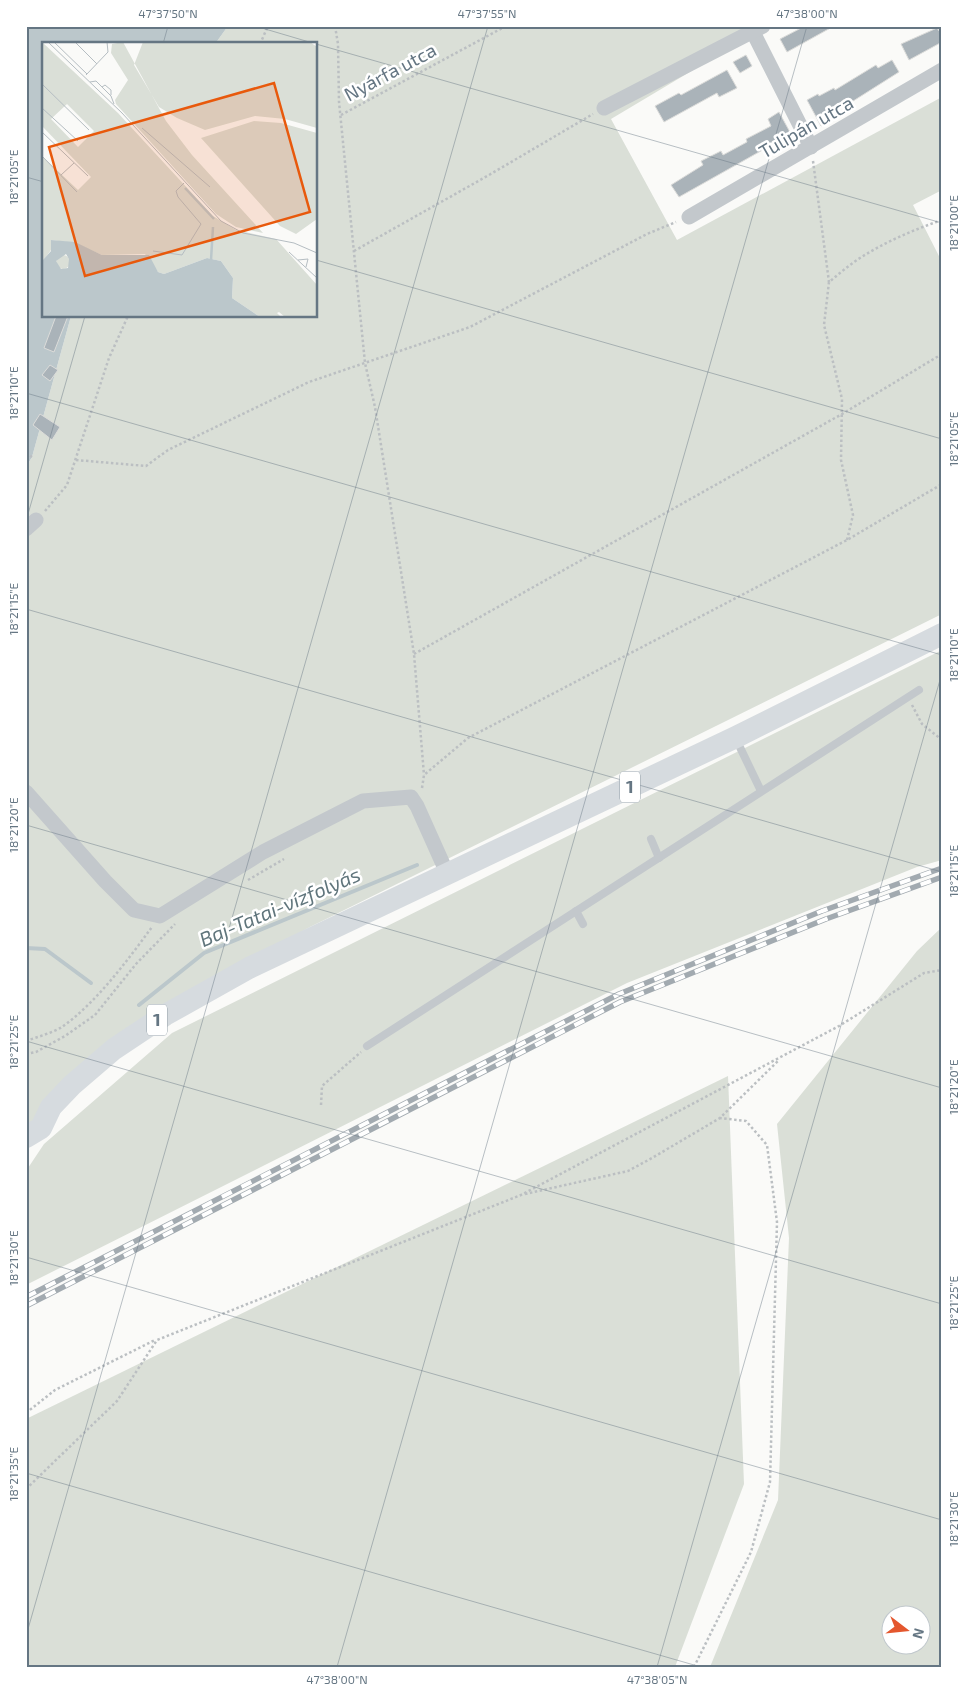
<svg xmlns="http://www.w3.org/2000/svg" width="968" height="1693" font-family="'Exo 2',sans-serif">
<rect width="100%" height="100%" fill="#fafaf8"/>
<g fill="#dadfd7" fill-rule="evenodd">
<path d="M 228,26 L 767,26 L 611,119 L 677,240 L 942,97 L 942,190 L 913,205 L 942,262 L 942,614 L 310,927 L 162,1007 L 26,1137 L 26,467 L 32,457 L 71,316 L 316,316 L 316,44 L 215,44 Z"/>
<path d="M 942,650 L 942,860 L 917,867 L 627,983 L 26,1285 L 26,1171 L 44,1144 L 172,1033 Z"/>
<path d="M 942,927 L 942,1667 L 710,1667 L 778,1500 L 789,1238 L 777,1124 L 917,951 ZM 890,1616 L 920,1616 L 920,1646 L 890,1646 Z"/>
<path d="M 728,1076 L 744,1484 L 675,1667 L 26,1667 L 26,1419 Z"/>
</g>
<path fill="#bbc7cb" d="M 26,26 L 228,26 L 215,44 L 44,44 L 44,316 L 71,316 L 32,457 L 26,467 Z"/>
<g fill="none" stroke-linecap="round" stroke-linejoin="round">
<g stroke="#bbc7cb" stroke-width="4">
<path d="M 26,948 L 45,949 L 91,983"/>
<path d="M 139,1005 L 204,953 L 417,865"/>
</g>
</g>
<g fill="#aab3b9" stroke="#dcdcda">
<path d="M 805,26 L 834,26 L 787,52 L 780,39 Z"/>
<path d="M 937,28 L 942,35 L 942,42 L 909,60 L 901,44 Z"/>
<path d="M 746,55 L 752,66 L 740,73 L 733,62 Z"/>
<path d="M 892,60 L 899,72 L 850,103 L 848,100 L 827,111 L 832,120 L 821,126 L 807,100 L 818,94 L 819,96 L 834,88 L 835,90 L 876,65 L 878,68 Z"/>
<path d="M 727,70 L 737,88 L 719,97 L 717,93 L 664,122 L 655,106 L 679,93 L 681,95 Z"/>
<path d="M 779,112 L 791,134 L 679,197 L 671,185 L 703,165 L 701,161 L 721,151 L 723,155 L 747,142 L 746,139 L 771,126 L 768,119 Z"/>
<path d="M 56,316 L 68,316 L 54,352 L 44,348 Z"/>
<path d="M 50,365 L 58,370 L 50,381 L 42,375 Z"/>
<path d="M 40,414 L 60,427 L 52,440 L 33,425 Z"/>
</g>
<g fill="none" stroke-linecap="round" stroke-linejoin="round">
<g stroke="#bbbfc2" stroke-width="2.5" stroke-dasharray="2.5 2.5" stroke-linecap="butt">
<path d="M 335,26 L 338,44 L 339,102 L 365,363 L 375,407 L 414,654 L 424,775"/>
<path d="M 260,44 L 268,26"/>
<path d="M 341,115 L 506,26"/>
<path d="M 813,161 L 829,282"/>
<path d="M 354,251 L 489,175 L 593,114"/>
<path d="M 26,453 L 32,457"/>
<path d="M 76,460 L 146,466 L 168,450 L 309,382 L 470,327 L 647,234 L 676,222"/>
<path d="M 45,511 L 67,485 L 109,358 L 128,316"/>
<path d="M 847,540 L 853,515 L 841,460 L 842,399 L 824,325 L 829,282 C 839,274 849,265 860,258 C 885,242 913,230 942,220"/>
<path d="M 414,654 L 842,414 L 942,354"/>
<path d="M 912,705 L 922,724 L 942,740"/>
<path d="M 422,788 L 424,775 L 468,738 L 847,540 L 942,484"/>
<path d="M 248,880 L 284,859"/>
<path d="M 26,1041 C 37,1037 52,1033 62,1027 C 96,1003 127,961 152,927"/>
<path d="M 26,1054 L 36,1052 L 65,1036 L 95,1015 L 136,964 L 175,924"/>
<path d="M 321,1105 L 322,1086 L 361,1052"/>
<path d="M 525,1194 L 628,1171 L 652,1158 L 720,1118 L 779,1060"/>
<path d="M 26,1413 L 55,1390 L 155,1340"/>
<path d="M 26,1489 L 117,1401 L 157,1340 L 521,1195 L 839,1026 L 924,973 L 942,970"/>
<path d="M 694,1667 L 751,1552 L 770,1482 L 777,1222 L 767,1145 L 746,1121 L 720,1118"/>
</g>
<g stroke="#c3c8cc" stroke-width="8">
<path d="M 736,739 L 761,791"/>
<path d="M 651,839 L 659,858"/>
<path d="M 576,911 L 583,924"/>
<path d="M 367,1046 L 919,690"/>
</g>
<g stroke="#c3c8cc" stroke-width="15">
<path d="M 753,32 L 811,147"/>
<path d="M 604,108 L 763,26"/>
<path d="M 689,217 L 942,70"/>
<path d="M 26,529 L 36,520"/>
<path d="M 26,792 L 105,881 L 134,910 L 160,916 L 263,852 L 363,801 L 411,797 L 417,806 L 447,873"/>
</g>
<path stroke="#d6dbdf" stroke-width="22" d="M 26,1137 L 41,1128 L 51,1107 L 72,1085 L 114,1049 L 165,1015 L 249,968 L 736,737 L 942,634"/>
<defs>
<g id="rail">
<path d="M 26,1297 L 619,994 L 822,911 L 942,868"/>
<path d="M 26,1306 L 620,1002 L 826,919 L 942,877"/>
</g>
</defs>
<use href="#rail" stroke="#a2aab0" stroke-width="5.5"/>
<use href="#rail" stroke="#fff" stroke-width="4" stroke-dasharray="11" stroke-linecap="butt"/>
</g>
<path fill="none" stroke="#657683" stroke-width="1" stroke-opacity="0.45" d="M 255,26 L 316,44M 163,44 L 168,26M 316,44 L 942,223M 26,177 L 44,182M 316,260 L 942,439M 26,393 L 942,655M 26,521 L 85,316M 26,609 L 942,872M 26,825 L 942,1088M 26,1041 L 942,1304M 26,1257 L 942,1520M 26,1473 L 701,1667M 26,1636 L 488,26M 337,1667 L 807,26M 657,1667 L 942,673"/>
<g text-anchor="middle" stroke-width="5" stroke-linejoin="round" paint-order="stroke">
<g fill="#fff" stroke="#939fa8" stroke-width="1">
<rect x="620" y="771.5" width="20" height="31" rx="4"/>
<rect x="147" y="1004.5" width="20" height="31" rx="4"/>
</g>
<g font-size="18" font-weight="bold" fill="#657683">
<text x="630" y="793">1</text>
<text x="157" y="1026">1</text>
</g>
<g font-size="19" fill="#657683" stroke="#fff">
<text transform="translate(390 72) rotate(-28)" y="7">Nyárfa utca</text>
<text transform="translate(806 127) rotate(-30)" y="7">Tulipán utca</text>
</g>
<g font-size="20" font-style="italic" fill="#60757c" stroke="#fff">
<text transform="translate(280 907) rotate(-23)" y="7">Baj-Tatai-vízfolyás</text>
</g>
</g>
<g transform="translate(42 42)">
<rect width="275" height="275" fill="#fafaf8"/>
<path d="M 0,0 L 76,71 L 171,174 L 194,188 L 234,197 L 275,243 L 275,275 L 243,275 L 237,270 L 235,271 L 239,275 L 218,275 L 190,256 L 191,236 L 179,219 L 165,216 L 122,232 L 116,230 L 103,212 L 60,213 L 33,201 L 9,198 L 9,208 L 1,219 L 0,114 L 36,148 L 49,135 L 0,84 ZM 25,62 L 52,89 L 36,105 L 9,77 ZM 81,0 L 124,79 L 150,113 L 221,191 L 194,185 L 174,172 L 74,62 L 73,58 L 86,38 L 69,11 L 70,2 ZM 101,0 L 268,0 L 275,5 L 275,86 L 243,77 L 213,74 L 163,88 L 135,76 L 117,65 L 92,23 ZM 212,79 L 239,81 L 275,91 L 275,177 L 254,192 L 238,184 L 159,96 ZM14 220a7 7 0 1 1 14 0a7 7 0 1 1-14 0Z" fill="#dadfd7" fill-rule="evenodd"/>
<path d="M 9,198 L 33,200 L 60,213 L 107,213 L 116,230 L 122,232 L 165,216 L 179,219 L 191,236 L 190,256 L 218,275 L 0,275 L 0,216 L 1,218 L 9,209 ZM 24,212 L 27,217 L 26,226 L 19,227 L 14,219 Z" fill="#bbc7cb" fill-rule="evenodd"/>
<path fill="none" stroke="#bbc7cb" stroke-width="2.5" d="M 143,146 L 172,177M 169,218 L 171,185"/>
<path fill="none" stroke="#b5bdc2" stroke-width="1" d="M 6,0 L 80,71 L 179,179 L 201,191 L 252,201 L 275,211M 12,0 L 45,32M 33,0 L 55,22M 44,33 L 66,10 L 65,0M 48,40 L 54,39 L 69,54 L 72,62M 0,42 L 47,88M 60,45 L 63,43 L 69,48 L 69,53M 0,66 L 36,99M 100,86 L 168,145M 0,90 L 46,134M 0,114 L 35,150M 19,133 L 32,121M 111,209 L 140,213 L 159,182 L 136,155 L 134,149 L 142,141M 247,210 L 275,236M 256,218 L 266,217 L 264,225"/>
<path fill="#e8590c" fill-opacity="0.15" stroke="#e8590c" stroke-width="2.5" d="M 232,41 L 268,170 L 43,234 L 7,105 Z"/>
<rect width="275" height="275" fill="none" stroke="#657683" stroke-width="2.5"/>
</g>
<rect width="968" height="1693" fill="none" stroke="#ffffff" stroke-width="55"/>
<g transform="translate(906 1630) rotate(106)"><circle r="24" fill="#ffffff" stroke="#c1c8cd"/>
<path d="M0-4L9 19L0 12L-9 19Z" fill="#e4572e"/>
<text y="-8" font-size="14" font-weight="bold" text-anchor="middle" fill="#657683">N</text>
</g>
<rect x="28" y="28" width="912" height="1638" fill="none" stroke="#657683" stroke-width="2"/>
<g font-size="12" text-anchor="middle" fill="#657683">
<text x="168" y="18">47°37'50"N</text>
<text x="487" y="18">47°37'55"N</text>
<text x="807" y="18">47°38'00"N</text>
<text transform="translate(14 177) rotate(-90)" y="4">18°21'05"E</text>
<text transform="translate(954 223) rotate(-90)" y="4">18°21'00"E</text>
<text transform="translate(14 393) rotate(-90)" y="4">18°21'10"E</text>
<text transform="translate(954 439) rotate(-90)" y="4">18°21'05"E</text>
<text transform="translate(14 609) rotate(-90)" y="4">18°21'15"E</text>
<text transform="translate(954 655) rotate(-90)" y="4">18°21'10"E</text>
<text transform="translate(14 825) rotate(-90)" y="4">18°21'20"E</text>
<text transform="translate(954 871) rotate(-90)" y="4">18°21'15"E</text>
<text transform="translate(14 1042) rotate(-90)" y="4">18°21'25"E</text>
<text transform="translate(954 1087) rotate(-90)" y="4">18°21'20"E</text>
<text transform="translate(14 1258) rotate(-90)" y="4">18°21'30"E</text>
<text transform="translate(954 1303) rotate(-90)" y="4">18°21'25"E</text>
<text transform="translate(14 1474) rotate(-90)" y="4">18°21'35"E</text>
<text transform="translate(954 1519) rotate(-90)" y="4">18°21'30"E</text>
<text x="337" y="1684">47°38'00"N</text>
<text x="657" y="1684">47°38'05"N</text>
</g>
</svg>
